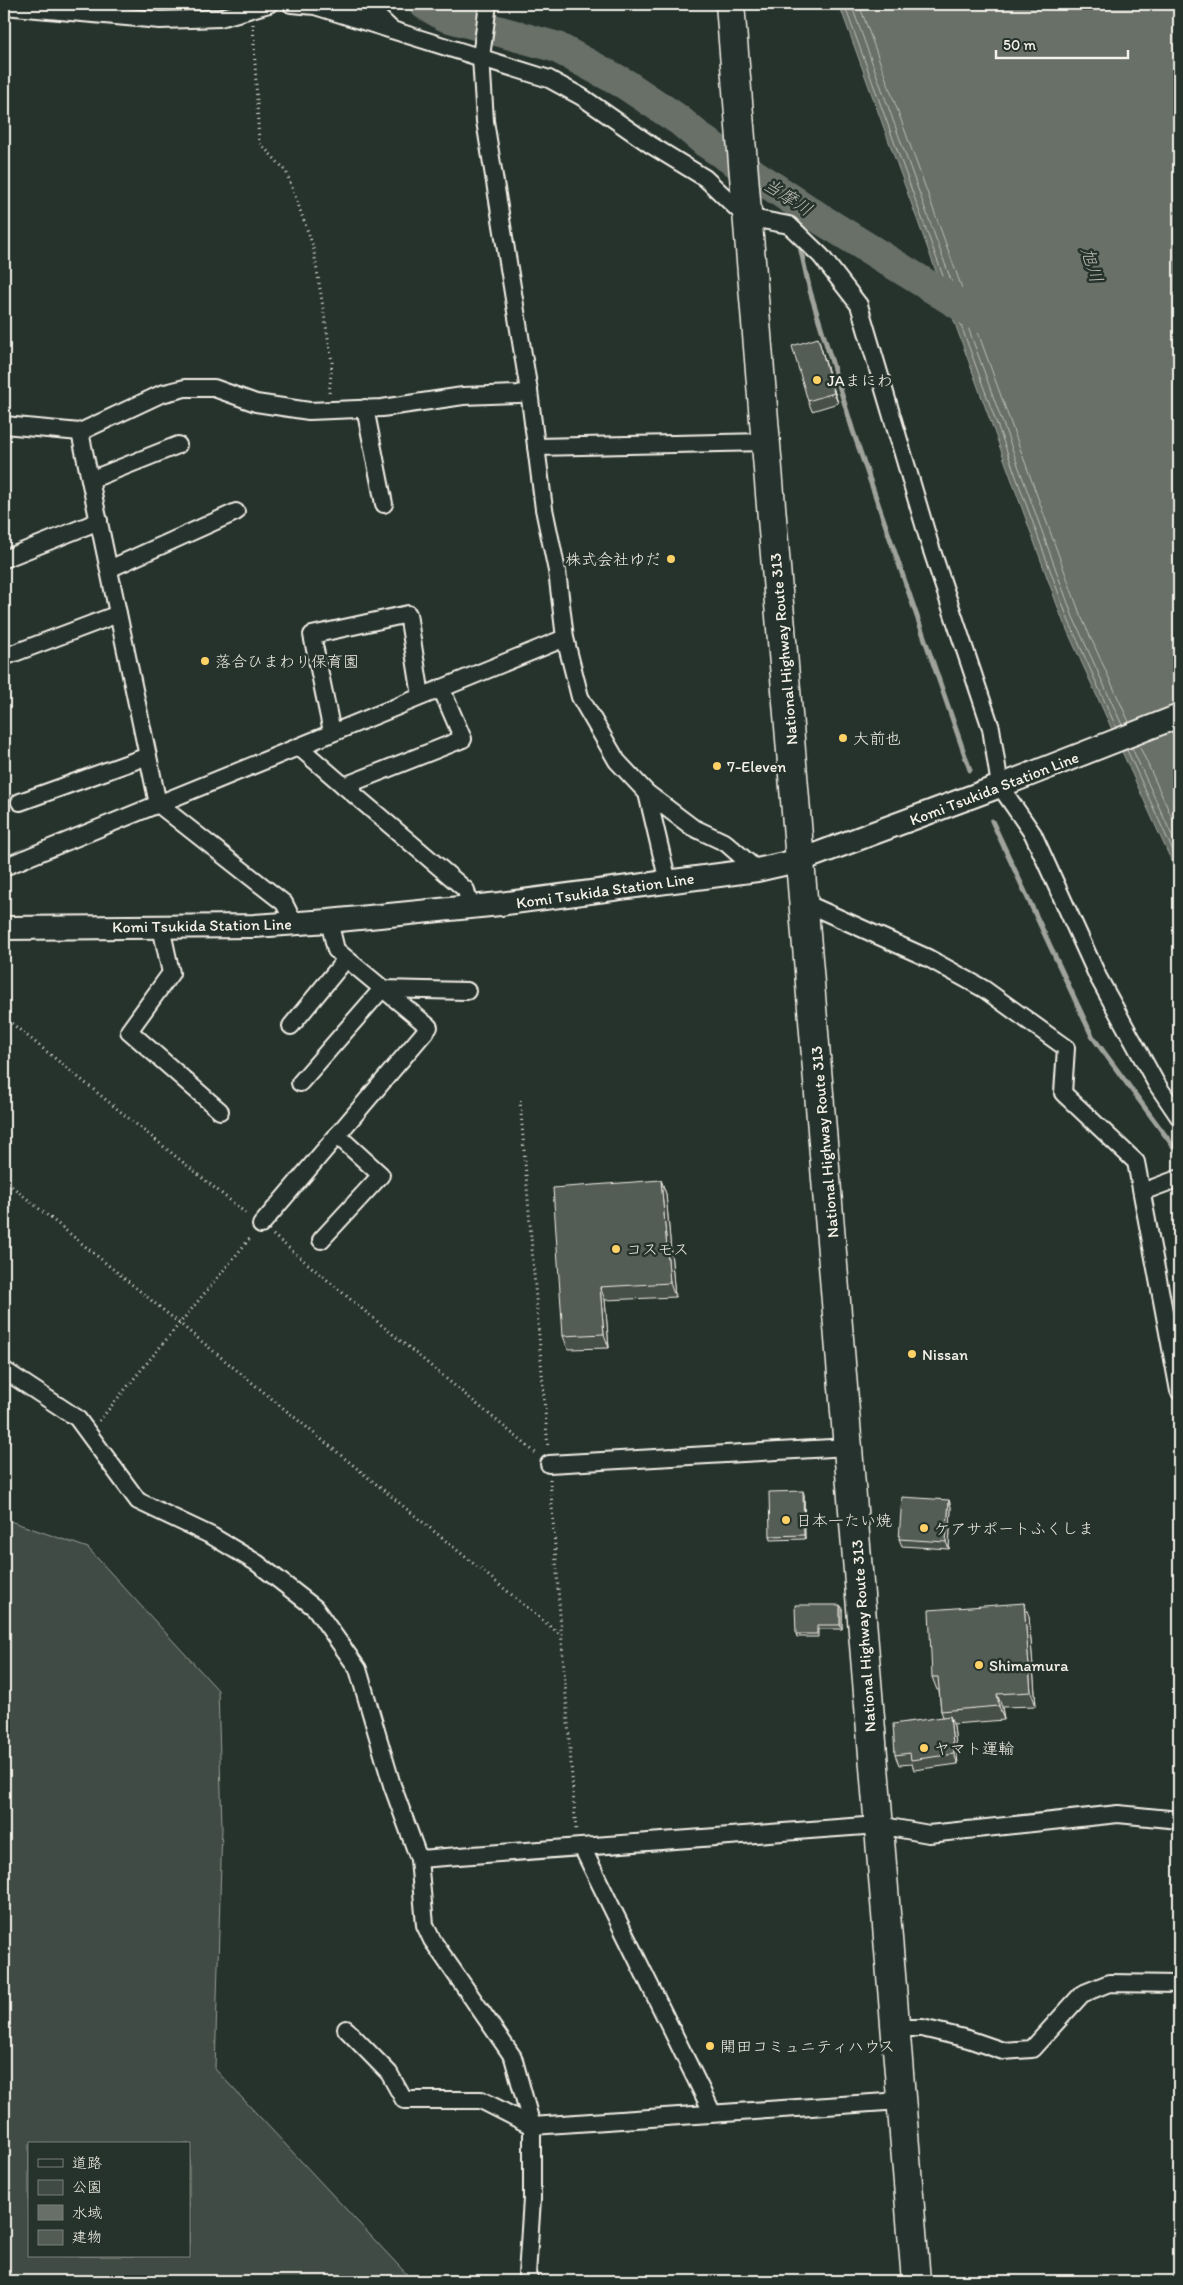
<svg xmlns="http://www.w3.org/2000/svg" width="1183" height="2285" font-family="Itim,'Klee One',sans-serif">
<rect width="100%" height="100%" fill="#26332d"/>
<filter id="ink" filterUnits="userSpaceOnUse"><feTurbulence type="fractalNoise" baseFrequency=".02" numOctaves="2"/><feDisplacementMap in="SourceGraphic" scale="10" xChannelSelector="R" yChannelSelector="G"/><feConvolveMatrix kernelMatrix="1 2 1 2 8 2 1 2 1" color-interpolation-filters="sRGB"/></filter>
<g filter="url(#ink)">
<path fill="#414b45" stroke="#9a9e96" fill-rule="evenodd" d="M 4,1519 L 88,1548 L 218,1690 L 222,1827 L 215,2069 L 413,2281 L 4,2281 ZM 29,2144 L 189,2144 L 189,2256 L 29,2256 Z"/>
<path fill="#676f68" stroke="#9fa39b" d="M 839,4 L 1179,4 L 1179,873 L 1172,862 L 1063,621 Z"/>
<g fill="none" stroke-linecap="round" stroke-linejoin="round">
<g stroke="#bcbdb5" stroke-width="1">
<path d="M 844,4 L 1068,619 L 1116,727"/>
<path d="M 851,4 L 1073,617 L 1122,725"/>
<path d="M 859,4 L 1080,614 L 1129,722"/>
<path d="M 1139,745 L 1179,833"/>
<path d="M 1132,748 L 1179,851"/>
<path d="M 1127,750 L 1179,864"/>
</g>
<g stroke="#9fa39b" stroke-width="5">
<path d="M 790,198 L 795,224"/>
<path d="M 799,242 L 810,291 L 853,431 L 970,770"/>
<path d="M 992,821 L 1092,1036 L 1179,1154"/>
</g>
<path stroke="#676f68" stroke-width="31" d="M 424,4 L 445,16 L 556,47 L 625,84 L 679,120 L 704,141 L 824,221 L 981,318"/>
<defs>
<g id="street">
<path d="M 291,4 L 315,6 L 549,79 L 582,97 L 651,145 L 705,178 L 746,217 L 789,225 L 821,256 L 859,305 L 930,545 L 991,728 L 1000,786 L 1033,834 L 1098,977 L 1156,1083 L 1179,1117"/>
<path d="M 365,4 L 392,30"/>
<path d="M 488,4 L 481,57 L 485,121 L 529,391 L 544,509 L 557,571 L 565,638 L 580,697 L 617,761 L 647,793 L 692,827 L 726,843 L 757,870"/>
<path d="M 4,6 L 160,20 L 220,18 L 269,4"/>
<path d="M 365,408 L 384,504"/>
<path d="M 4,425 L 80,432 L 161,394 L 185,388 L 214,388 L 256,403 L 309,411 L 382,408 L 463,396 L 519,394 L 529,391"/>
<path d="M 80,432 L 158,804 L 284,903 L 294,923"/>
<path d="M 536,447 L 766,442"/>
<path d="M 90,480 L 178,445"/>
<path d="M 4,559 L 99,521"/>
<path d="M 109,569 L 236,512"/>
<path d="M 4,657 L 118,614"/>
<path d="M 332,732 L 312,635 L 408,614 L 421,696"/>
<path d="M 299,747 L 344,786 L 463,739 L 441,688"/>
<path d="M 344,786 L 466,890 L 470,907"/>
<path d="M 647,793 L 668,882"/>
<path d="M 20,802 L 148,756"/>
<path d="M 4,867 L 565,638"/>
<path d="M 805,903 L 928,958 L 984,989 L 1066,1048 L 1063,1093 L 1136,1162 L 1179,1391"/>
<path d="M 161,927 L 171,973 L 129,1031 L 220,1111"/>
<path d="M 291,1026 L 346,959"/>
<path d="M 300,1083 L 382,989 L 467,991"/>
<path d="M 1142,1192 L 1177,1179 L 1179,1182"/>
<path d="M 261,1225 L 429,1027 L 336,950 L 329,921"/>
<path d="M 321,1240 L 381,1175 L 337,1135"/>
<path d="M 4,1370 L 77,1418 L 138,1501 L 212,1536 L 257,1563 L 315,1608 L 358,1669 L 392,1785 L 419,1859 L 425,1925 L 432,1940 L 513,2057 L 532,2126 L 532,2199 L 527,2275 L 530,2281"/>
<path d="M 549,1464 L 849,1447"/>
<path d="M 582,1847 L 712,2112"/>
<path d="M 419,1859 L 878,1825 L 929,1834 L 1118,1814 L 1179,1820"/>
<path d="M 894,2028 L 922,2028 L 968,2039 L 1003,2051 L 1032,2049 L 1082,1994 L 1109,1983 L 1179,1984"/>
<path d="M 346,2029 L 389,2073 L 404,2100 L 481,2100 L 532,2126 L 901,2101"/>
</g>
<path id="secondary" d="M 4,928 L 254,926 L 329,921 L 500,904 L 757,870 L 801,860 L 1000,786 L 1179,716"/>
<path id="highway" d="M 730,4 L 916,2281"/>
</defs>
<use href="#street" stroke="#f4f1e8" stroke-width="20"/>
<use href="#secondary" stroke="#f4f1e8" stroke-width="26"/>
<use href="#highway" stroke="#f4f1e8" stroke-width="31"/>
<g stroke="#f4f1e8" stroke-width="3" stroke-dasharray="1 4" stroke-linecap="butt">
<path d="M 253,24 L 259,142 L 286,171 L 313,246 L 332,362 L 329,395"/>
<path d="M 4,1017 L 248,1215"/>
<path d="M 520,1100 L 548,1448"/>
<path d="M 4,1180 L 561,1635"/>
<path d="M 273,1235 L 537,1454"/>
<path d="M 99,1421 L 251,1237"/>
<path d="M 550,1479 L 576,1832"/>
</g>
<use href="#street" stroke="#26332d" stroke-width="16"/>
<use href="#secondary" stroke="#26332d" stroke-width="22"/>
<use href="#highway" stroke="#26332d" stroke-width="28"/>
</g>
<g fill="#474f49" stroke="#f4f1e8">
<path d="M 821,348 L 838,403 L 812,411 L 808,401 Z"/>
<path d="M 661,1180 L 666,1194 L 675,1297 L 605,1300 L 609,1348 L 568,1349 L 563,1336 Z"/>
<path d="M 803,1491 L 804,1495 L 805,1539 L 771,1540 L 770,1536 Z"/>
<path d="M 949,1500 L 951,1507 L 949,1549 L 902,1546 L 899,1539 Z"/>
<path d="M 840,1605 L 842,1608 L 842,1629 L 818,1629 L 818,1637 L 797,1637 L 796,1634 Z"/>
<path d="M 1029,1616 L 1036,1706 L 1002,1707 L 1004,1720 L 953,1724 L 954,1726 L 958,1764 L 914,1770 L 912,1764 L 899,1765 L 895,1755 L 943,1717 L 941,1711 L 939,1690 L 937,1690 L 932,1677 Z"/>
</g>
<g fill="#39403c" stroke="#f4f1e8">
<path d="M 818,338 L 821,348 L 838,403 L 834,393 Z"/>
<path d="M 661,1180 L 666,1194 L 675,1297 L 670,1283 Z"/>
<path d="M 600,1287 L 605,1300 L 609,1348 L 604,1334 Z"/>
<path d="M 803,1491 L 804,1495 L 805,1539 L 804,1535 Z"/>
<path d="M 949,1500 L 951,1507 L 949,1549 L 946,1542 Z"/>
<path d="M 1024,1603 L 1029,1616 L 1036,1706 L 1031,1692 Z"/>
<path d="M 840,1605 L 842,1608 L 842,1629 L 840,1625 Z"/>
<path d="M 997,1694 L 1002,1707 L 1004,1720 L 999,1706 Z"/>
<path d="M 950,1716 L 954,1726 L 958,1764 L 954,1754 Z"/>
</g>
<g fill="#525c55" stroke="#f4f1e8">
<path d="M 818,338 L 834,393 L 808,401 L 792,346 Z"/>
<path d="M 661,1180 L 670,1283 L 600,1287 L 604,1334 L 563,1336 L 553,1188 Z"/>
<path d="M 803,1491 L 804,1535 L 770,1536 L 769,1492 Z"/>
<path d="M 902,1497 L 949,1500 L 946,1542 L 899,1539 Z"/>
<path d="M 1024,1603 L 1031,1692 L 997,1694 L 999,1706 L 941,1711 L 938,1677 L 932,1677 L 929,1610 Z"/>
<path d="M 795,1605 L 840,1605 L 840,1625 L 817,1625 L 817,1634 L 796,1634 Z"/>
<path d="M 950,1716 L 954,1754 L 911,1760 L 910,1753 L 895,1755 L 893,1724 Z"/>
</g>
</g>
<g fill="#ffd166" stroke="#26332d" stroke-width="2">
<circle cx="817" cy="380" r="5"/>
<circle cx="671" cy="559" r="5"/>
<circle cx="205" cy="661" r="5"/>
<circle cx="843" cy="738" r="5"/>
<circle cx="717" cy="766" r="5"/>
<circle cx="616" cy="1249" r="5"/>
<circle cx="912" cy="1354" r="5"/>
<circle cx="786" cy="1520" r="5"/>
<circle cx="924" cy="1528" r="5"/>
<circle cx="979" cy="1665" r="5"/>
<circle cx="924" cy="1748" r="5"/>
<circle cx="710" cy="2046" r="5"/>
</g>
<g text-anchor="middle" stroke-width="5" stroke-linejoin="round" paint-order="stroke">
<g font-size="16" fill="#f4f1e8" stroke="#26332d" text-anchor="start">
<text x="827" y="386">JAまにわ</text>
<text x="661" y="565" text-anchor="end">株式会社ゆだ</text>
<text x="215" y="667">落合ひまわり保育園</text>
<text x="853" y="744">大前也</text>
<text x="727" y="772">7-Eleven</text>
<text x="626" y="1255">コスモス</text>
<text x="922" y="1360">Nissan</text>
<text x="796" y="1526">日本一たい焼</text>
<text x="934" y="1534">ケアサポートふくしま</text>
<text x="989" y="1671">Shimamura</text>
<text x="934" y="1754">ヤマト運輸</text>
<text x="720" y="2052">開田コミュニティハウス</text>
</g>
<g font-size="16" fill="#f4f1e8" stroke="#26332d">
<text transform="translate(783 649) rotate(-95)" y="6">National Highway Route 313</text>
<text transform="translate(994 788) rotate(-21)" y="6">Komi Tsukida Station Line</text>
<text transform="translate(605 890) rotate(-8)" y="6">Komi Tsukida Station Line</text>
<text transform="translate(202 925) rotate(-1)" y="6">Komi Tsukida Station Line</text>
<text transform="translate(824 1142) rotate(-95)" y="6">National Highway Route 313</text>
<text transform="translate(863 1636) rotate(-94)" y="6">National Highway Route 313</text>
</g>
<g font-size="18" font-style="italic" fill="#bcbdb5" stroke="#26332d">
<text transform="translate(788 197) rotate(33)" y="6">当摩川</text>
<text transform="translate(1092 265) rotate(73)" y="6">旭川</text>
</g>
</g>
<rect width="1183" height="2285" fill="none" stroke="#26332d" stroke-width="20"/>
<rect x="10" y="10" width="1163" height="2265" fill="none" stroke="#f4f1e8" stroke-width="2" filter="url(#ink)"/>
<rect x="28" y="2142" width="162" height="115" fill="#26332d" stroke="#787f78"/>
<rect x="38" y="2159" width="25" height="8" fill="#26332d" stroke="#787f78"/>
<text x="72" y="2168" font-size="15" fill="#f4f1e8">道路</text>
<rect x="38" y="2180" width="25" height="15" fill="#414b45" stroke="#787f78"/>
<text x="72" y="2192" font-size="15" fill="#f4f1e8">公園</text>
<rect x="38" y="2205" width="25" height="15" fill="#676f68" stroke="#787f78"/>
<text x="72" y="2218" font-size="15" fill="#f4f1e8">水域</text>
<rect x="38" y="2230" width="25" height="15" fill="#525c55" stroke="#787f78"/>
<text x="72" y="2242" font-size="15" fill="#f4f1e8">建物</text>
<path d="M996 50v8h132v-8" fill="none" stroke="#f4f1e8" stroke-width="2.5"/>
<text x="1003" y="50" font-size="15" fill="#f4f1e8" stroke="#26332d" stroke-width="4" paint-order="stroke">50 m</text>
</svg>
